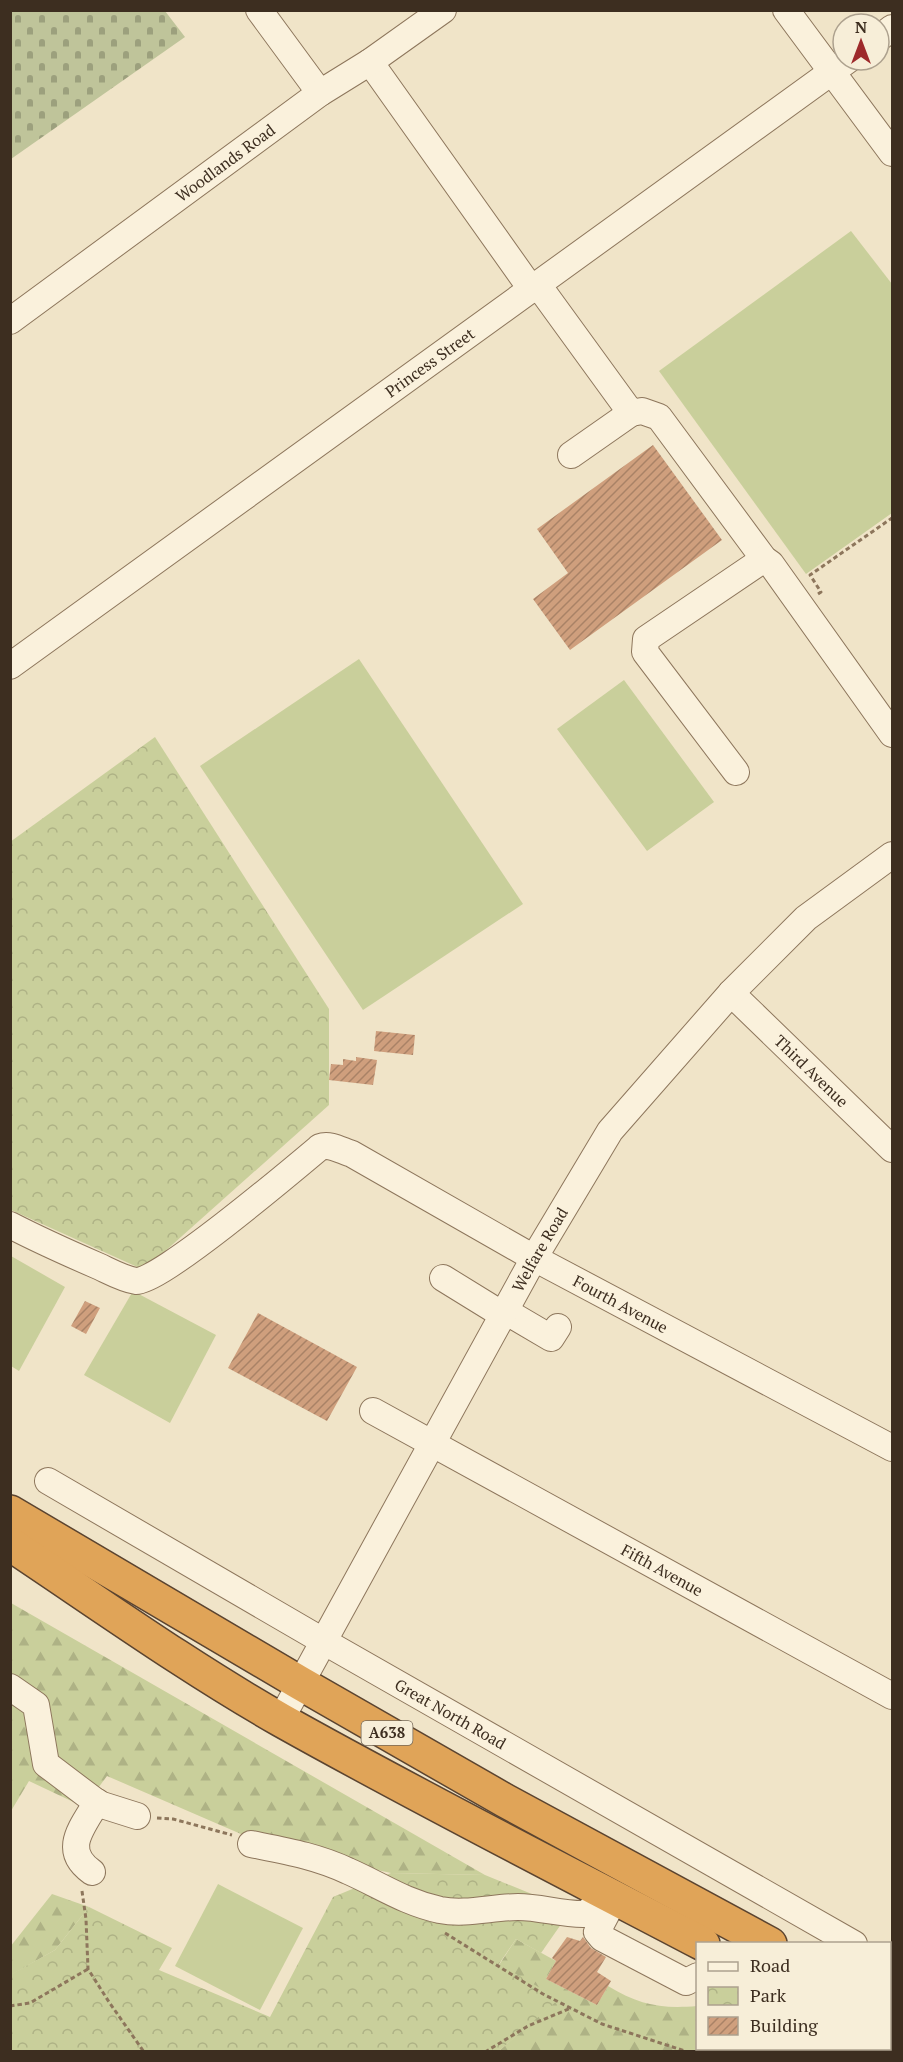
<svg xmlns="http://www.w3.org/2000/svg" width="903" height="2062" font-family="'PT Serif',serif">
<defs>
<pattern id="forest-firs" width="22" height="20" patternUnits="userSpaceOnUse" patternTransform="scale(1.5)"><rect width="22" height="20" fill="#c9cf9b"/><path d="M5 1l3.5 6h-7zM16 11l3.5 6h-7z" fill="#aeb285"/></pattern>
<pattern id="cemetery-stones" width="16" height="16" patternUnits="userSpaceOnUse" patternTransform="scale(1.5)"><rect width="16" height="16" fill="#bfc49a"/><path d="M2 7V4a2 2 0 0 1 4 0v3zM10 15v-3a2 2 0 0 1 4 0v3z" fill="#9ca07d"/></pattern>
<pattern id="park-crowns" width="20" height="18" patternUnits="userSpaceOnUse" patternTransform="scale(1.5)"><rect width="20" height="18" fill="#c9cf9b"/><path d="M2 6a3 3 0 1 1 6 0M12 15a3 3 0 1 1 6 0" fill="none" stroke="#aeb285"/></pattern>
<pattern id="building-hatch" width="6" height="6" patternUnits="userSpaceOnUse" patternTransform="scale(1.5)"><rect width="6" height="6" fill="#cf9f7d"/><path d="M-1 1l2-2M0 6l6-6M5 7l2-2" fill="none" stroke="#a98266"/></pattern>
</defs>
<rect width="100%" height="100%" fill="#f0e4c8"/>
<g fill="#c9cf9b">
<path d="M 851,231 L 892,284 L 892,513 L 806,574 L 659,371 Z"/>
<path d="M 359,659 L 523,904 L 363,1010 L 200,766 Z"/>
<path d="M 624,680 L 714,802 L 647,851 L 557,729 Z"/>
<path d="M 11,1256 L 65,1287 L 19,1371 L 11,1366 Z"/>
<path d="M 133,1291 L 216,1335 L 170,1423 L 84,1375 Z"/>
<path d="M 218,1884 L 303,1928 L 260,2010 L 175,1966 Z"/>
</g>
<g fill="url(#forest-firs)">
<path d="M 11,1603 L 485,1875 L 391,1873 L 271,1847 L 107,1776 L 84,1807 L 29,1781 L 11,1811 Z"/>
<path d="M 52,1894 L 89,1907 L 55,1950 L 11,1975 L 10,1947 Z"/>
<path d="M 516,1939 L 556,1961 L 546,1979 L 597,2005 L 608,1986 C 639,2005 661,2009 697,2006 L 698,2048 L 708,2051 L 499,2051 L 558,1999 L 499,1965 Z"/>
</g>
<path fill="url(#cemetery-stones)" d="M 11,10 L 165,11 L 185,37 L 11,159 Z"/>
<g fill="url(#park-crowns)">
<path d="M 155,737 L 329,1009 L 329,1105 L 144,1270 L 11,1210 L 10,842 Z"/>
<path d="M 391,1873 L 485,1875 L 571,1910 L 541,1953 L 516,1939 L 499,1964 L 559,1999 L 499,2051 L 11,2051 L 10,1975 L 55,1950 L 89,1907 L 172,1948 L 159,1970 L 270,2017 L 333,1897 Z"/>
</g>
<g fill="url(#building-hatch)">
<path d="M 653,445 L 722,540 L 570,650 L 533,599 L 568,573 L 537,529 Z"/>
<path d="M 376,1031 L 415,1035 L 413,1055 L 374,1051 Z"/>
<path d="M 356,1057 L 377,1060 L 373,1085 L 329,1080 L 331,1064 L 343,1065 L 343,1059 L 356,1061 Z"/>
<path d="M 85,1301 L 100,1308 L 86,1334 L 71,1326 Z"/>
<path d="M 258,1313 L 357,1367 L 327,1421 L 228,1368 Z"/>
<path d="M 567,1937 L 580,1941 L 583,1937 L 591,1948 L 606,1957 L 597,1972 L 611,1981 L 597,2005 L 546,1979 L 556,1961 L 552,1958 Z"/>
</g>
<g fill="none" stroke-linecap="round" stroke-linejoin="round">
<defs>
<g id="minor">
<path d="M 259,10 L 320,93"/>
<path d="M 786,10 L 892,153"/>
<path d="M 879,38 L 892,28"/>
<path d="M 370,62 L 532,290"/>
<path d="M 538,285 L 631,413 L 642,411 L 659,417 L 764,559 L 771,564 L 892,734"/>
<path id="s1" d="M 10,321 L 320,93 L 370,62 L 443,10"/>
<path d="M 571,455 L 631,413"/>
<path id="s2" d="M 10,666 L 848,60"/>
<path d="M 736,772 L 645,652 L 646,639 L 764,559"/>
<path id="s3" d="M 731,993 L 892,1149"/>
<path id="s4" d="M 10,1225 C 39,1240 68,1253 98,1266 C 109,1271 123,1279 136,1281 C 159,1283 295,1168 320,1147 C 330,1143 342,1151 352,1154 L 534,1258 L 892,1448"/>
<path d="M 443,1278 L 503,1315"/>
<path d="M 505,1311 L 551,1338 L 558,1327"/>
<path id="s5" d="M 373,1411 L 892,1696"/>
<path id="s6" d="M 48,1481 L 323,1641 L 854,1944"/>
<path d="M 10,1687 L 36,1705 L 46,1764 L 99,1804 L 137,1816"/>
<path id="s7" d="M 281,1719 L 534,1258 L 610,1131 L 731,993 L 806,918 L 892,855"/>
<path d="M 251,1844 C 286,1851 316,1856 348,1871 C 380,1885 404,1902 440,1910 C 466,1915 492,1907 518,1907 C 541,1907 563,1915 586,1914 L 595,1905"/>
<path d="M 92,1872 C 61,1850 82,1828 97,1802"/>
<path d="M 608,1911 L 597,1932 L 602,1938 L 686,1982 L 698,1976"/>
<path d="M 890,1964 L 892,1965"/>
</g>
<g id="highway">
<path d="M 10,1512 L 300,1683 L 504,1800 L 770,1944"/>
<path d="M 10,1544 C 100,1604 188,1667 281,1720 C 420,1798 562,1870 703,1944"/>
<path d="M 890,2008 L 892,2009"/>
<path d="M 890,2041 L 892,2042"/>
</g>
</defs>
<use href="#minor" stroke="#8d765c" stroke-width="28"/>
<use href="#highway" stroke="#5b4430" stroke-width="36"/>
<g stroke="#8d765c" stroke-width="3" stroke-dasharray="4.5 3" stroke-linecap="butt">
<path d="M 818,594 L 821,592 L 810,575 L 892,518"/>
<path d="M 157,1818 L 173,1819 L 232,1835"/>
<path d="M 82,1891 L 86,1919 L 88,1969 L 109,2002 L 144,2052"/>
<path d="M 445,1933 L 543,1994 L 602,2024 L 688,2052"/>
<path d="M 10,2006 L 30,2003 L 88,1969"/>
<path d="M 485,2052 L 528,2026 L 571,2008"/>
</g>
<use href="#minor" stroke="#faf1dc" stroke-width="26"/>
<use href="#highway" stroke="#e0a458" stroke-width="33"/>
</g>
<g text-anchor="middle" stroke-width="4.5" stroke-linejoin="round" paint-order="stroke">
<rect fill="#f7eed8" stroke="#756857" stroke-width="1.5" x="361.5" y="1721" width="51" height="24" rx="4.5"/>
<g font-size="15" font-weight="bold" fill="#3d2e20">
<text x="387" y="1738">A638</text>
</g>
<g font-size="16" fill="#3d2e20" stroke="#f7eed8">
<text dy="6" stroke="none"><textPath href="#s1" startOffset="267">Woodlands Road</textPath></text>
<text dy="6" stroke="none"><textPath href="#s2" startOffset="518">Princess Street</textPath></text>
<text dy="6" stroke="none"><textPath href="#s3" startOffset="112">Third Avenue</textPath></text>
<text dy="6" stroke="none"><textPath href="#s7" startOffset="536">Welfare Road</textPath></text>
<text dy="6" stroke="none"><textPath href="#s4" startOffset="708">Fourth Avenue</textPath></text>
<text dy="6" stroke="none"><textPath href="#s5" startOffset="330">Fifth Avenue</textPath></text>
<text dy="6" stroke="none"><textPath href="#s6" startOffset="465">Great North Road</textPath></text>
</g>
</g>
<rect width="903" height="2062" fill="none" stroke="#3d2e20" stroke-width="24"/>
<rect x="696" y="1942" width="195" height="108" fill="#f7eed8" stroke="#ada18e" stroke-width="1.5"/>
<rect x="708" y="1962" width="30" height="9" fill="#faf1dc" stroke="#ada18e" stroke-width="1.5"/>
<text x="750" y="1972" font-size="18" fill="#3d2e20">Road</text>
<rect x="708" y="1987" width="30" height="18" fill="url(#park-crowns)" stroke="#ada18e" stroke-width="1.5"/>
<text x="750" y="2002" font-size="18" fill="#3d2e20">Park</text>
<rect x="708" y="2017" width="30" height="18" fill="url(#building-hatch)" stroke="#ada18e" stroke-width="1.5"/>
<text x="750" y="2032" font-size="18" fill="#3d2e20">Building</text>
<g transform="translate(861 42)"><circle r="28" fill="#f7eed8" stroke="#ada18e" stroke-width="1.5"/>
<path d="M0-4.5L10 22L0 15L-10 22Z" fill="#9e2a2b"/>
<text y="-9" font-size="16" font-weight="bold" text-anchor="middle" fill="#3d2e20">N</text>
</g>
</svg>
